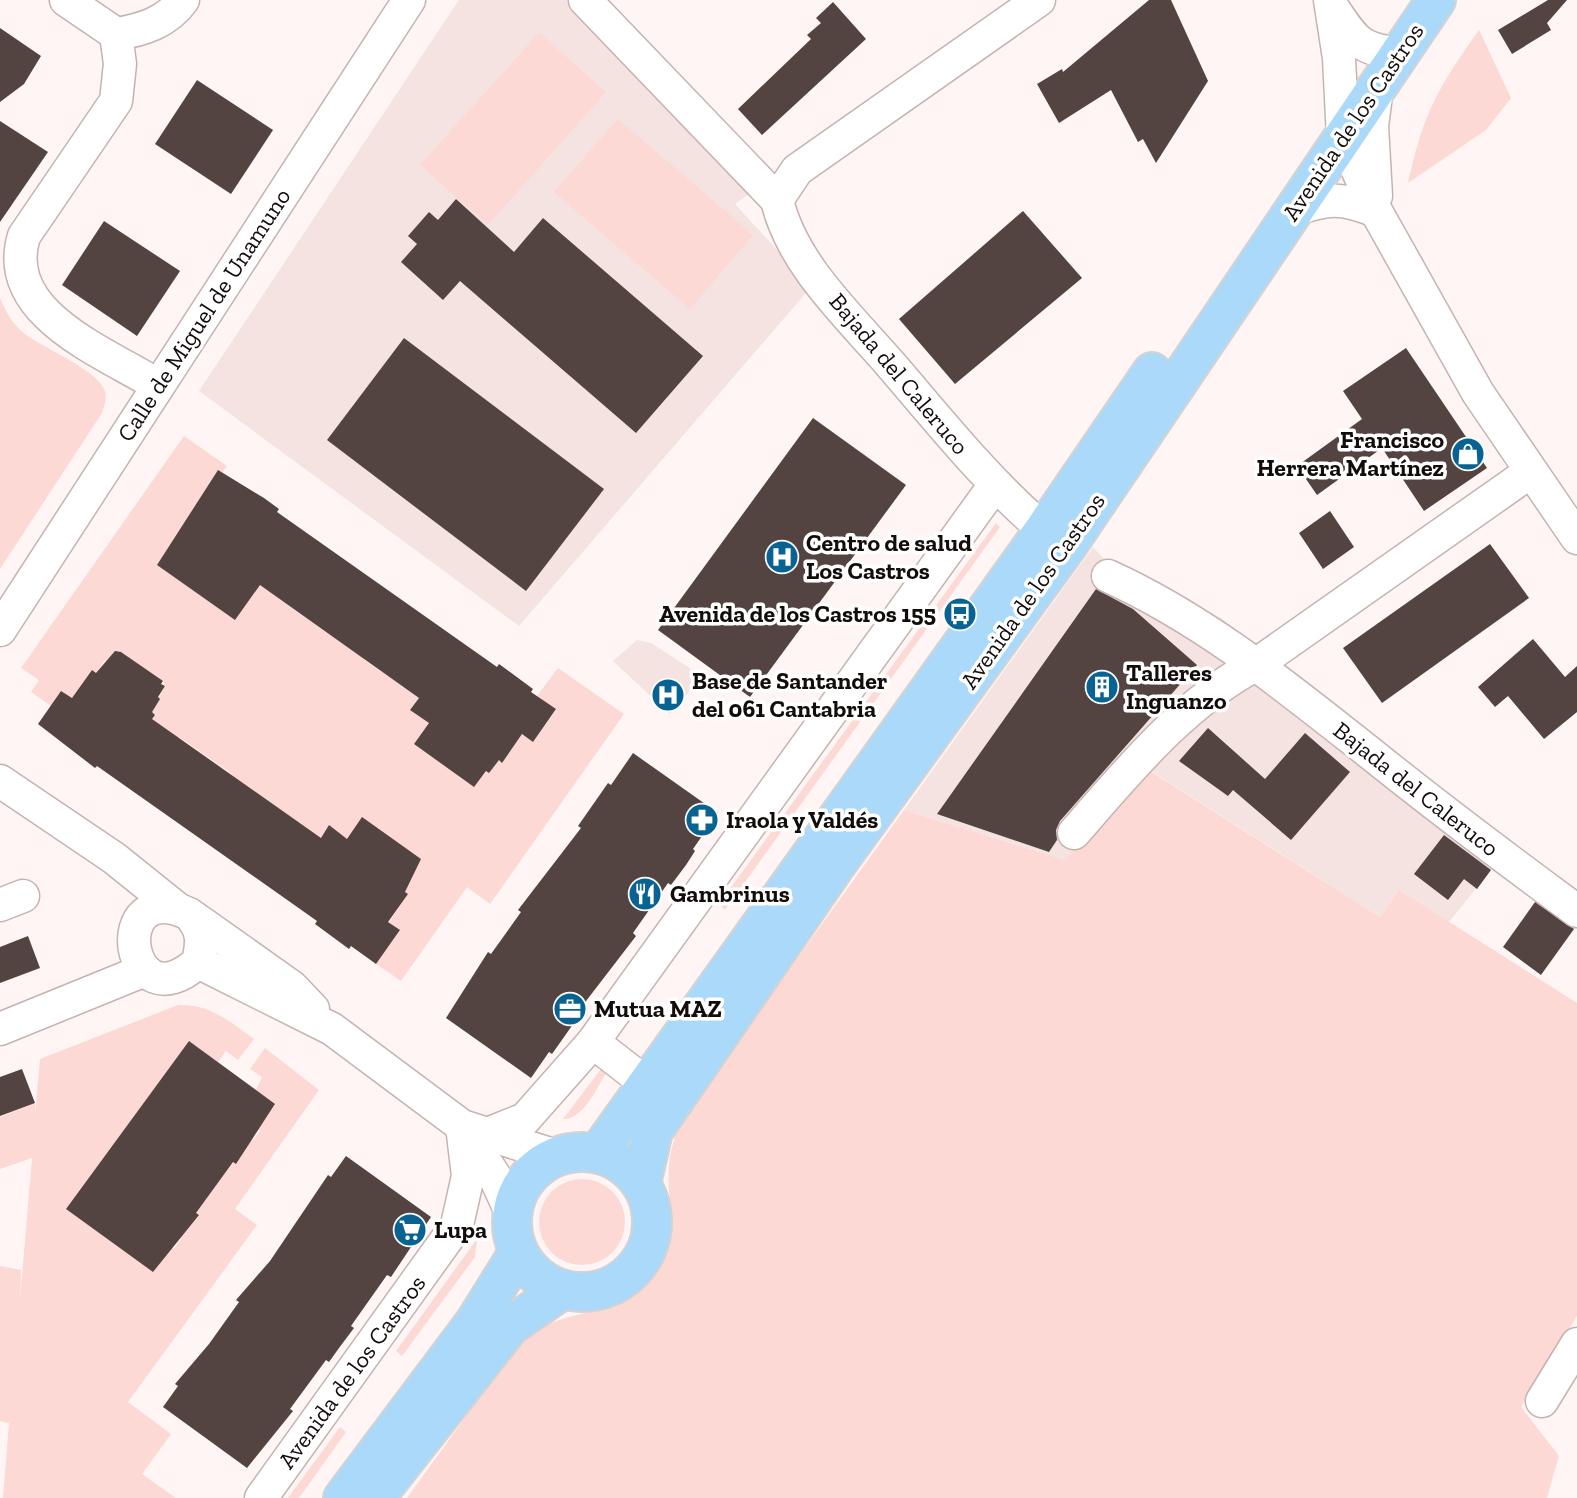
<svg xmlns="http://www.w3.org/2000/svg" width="1577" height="1498" font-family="'Zilla Slab',serif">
<rect width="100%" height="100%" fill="#fef5f4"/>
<g fill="#f4e3e0">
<path d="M 459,0 L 570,0 L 753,191 L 735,204 L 811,287 L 519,626 L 199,391 Z"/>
<path d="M 1093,547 L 1113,569 L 1221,618 L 1260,649 L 1495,865 L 1449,922 L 1399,890 L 1380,917 L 1148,769 L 1065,860 L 904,810 Z"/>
<path d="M 637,640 L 651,643 L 702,676 L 670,714 L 613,661 Z"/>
</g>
<g fill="#fcd9d5">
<path d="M 1479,30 L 1511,98 L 1486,130 L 1408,183 C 1423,113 1438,88 1479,30 Z"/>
<path d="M 539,33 L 606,92 L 488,225 L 420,165 Z"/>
<path d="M 618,119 L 753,235 L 690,309 L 554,192 Z"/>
<path d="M 0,298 C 6,312 13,325 25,334 C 43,348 98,370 105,391 C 107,399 104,406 102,413 L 0,569 Z"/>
<path d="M 184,436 L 227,466 L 222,473 L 218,470 L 157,565 L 235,620 L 277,561 L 286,585 L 278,598 L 330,635 L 339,623 L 371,646 L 363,659 L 419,698 L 411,710 L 429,723 L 414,744 L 432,757 L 463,768 L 458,776 L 473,786 L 498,760 L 502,762 L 522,734 L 533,742 L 556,710 L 537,696 L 558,668 L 624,714 L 490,904 L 467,887 L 401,981 L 376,964 L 400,931 L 389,922 L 408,894 L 405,892 L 421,859 L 406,849 L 347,839 L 329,826 L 321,838 L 264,798 L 223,787 L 232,774 L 179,737 L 170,750 L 135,743 L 155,715 L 151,712 L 165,686 L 163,681 L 127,660 L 128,656 L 121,652 L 108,662 L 105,660 L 96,673 L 92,670 L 72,698 L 61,691 L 51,706 L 31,692 L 39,680 L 21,668 Z"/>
<path d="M 996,523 L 1000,527 L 725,910 L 719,904 Z"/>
<path d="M 1147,769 L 1380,917 L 1399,890 L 1577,1003 L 1577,1316 L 1521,1407 L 1559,1456 L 1547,1498 L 407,1498 C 433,1462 459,1426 485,1389 C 496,1375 506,1354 519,1342 C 563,1303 622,1323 658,1270 C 680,1235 666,1202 669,1165 C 670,1152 675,1137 678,1124 L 904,810 L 1065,860 Z"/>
<path d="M 178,1005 C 210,1004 229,1021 254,1039 L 238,1060 L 226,1051 L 218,1062 L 189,1041 L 66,1209 L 131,1256 L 171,1247 L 174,1249 L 181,1239 L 178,1237 L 198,1216 L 196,1213 L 233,1162 L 236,1164 L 250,1138 L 253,1140 L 260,1131 L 258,1129 L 275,1105 L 256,1090 L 262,1077 L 250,1069 L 265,1048 L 319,1090 L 235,1209 L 257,1225 L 128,1402 L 171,1434 L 142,1474 L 176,1498 L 3,1498 L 9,1423 L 0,1421 L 0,1266 L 21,1270 L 20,1299 L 32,1158 L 0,1169 L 0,1117 L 35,1103 L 35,1115 L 40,1059 Z"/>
<path d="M 601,1069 L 606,1073 C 596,1089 584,1119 563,1119 Z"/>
<circle cx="582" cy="1222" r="43"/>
<path d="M 477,1239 L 475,1257 L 402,1356 L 396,1351 Z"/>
<path d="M 340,1427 L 346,1432 L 299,1498 L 288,1498 Z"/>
</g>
<g fill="#534341">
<path d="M 1149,0 L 1171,0 L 1208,81 L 1156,163 L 1143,139 L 1138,142 L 1111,90 L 1059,123 L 1037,84 L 1062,69 L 1063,72 Z"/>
<path d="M 1548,0 L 1567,0 L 1547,23 L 1551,30 L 1512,54 L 1498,30 Z"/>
<path d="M 833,2 L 866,39 L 762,135 L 738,109 L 811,39 L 807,35 L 821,23 L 816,18 Z"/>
<path d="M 0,28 L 41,56 L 24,84 L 0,102 Z"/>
<path d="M 197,80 L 273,130 L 231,194 L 155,144 Z"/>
<path d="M 0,121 L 48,152 L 0,222 Z"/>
<path d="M 456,199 L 514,252 L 543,218 L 703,356 L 636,433 L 460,281 L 443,300 L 401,262 L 417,244 L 408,236 L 429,212 L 438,220 Z"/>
<path d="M 1023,211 L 1082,278 L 955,384 L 899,319 Z"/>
<path d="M 104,221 L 180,271 L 137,336 L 62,285 Z"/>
<path d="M 404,338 L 604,489 L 526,591 L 327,440 Z"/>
<path d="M 1406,348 L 1487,468 L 1424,511 L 1382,448 L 1317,495 L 1297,466 L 1362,419 L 1343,391 Z"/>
<path d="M 813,418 L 906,485 L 750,697 L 658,630 Z"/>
<path d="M 218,470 L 264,498 L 279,509 L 277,512 L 497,667 L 499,664 L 533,689 L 531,692 L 556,709 L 533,742 L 522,734 L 502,763 L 499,760 L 489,773 L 486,771 L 474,787 L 414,744 L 429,723 L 410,710 L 419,698 L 260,585 L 235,620 L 157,565 Z"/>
<path d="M 1330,511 L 1354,547 L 1323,569 L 1299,533 Z"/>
<path d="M 1490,544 L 1529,598 L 1382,703 L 1343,648 Z"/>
<path d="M 1096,589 L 1133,609 L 1197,665 L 1060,821 L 1056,830 L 1057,840 L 1049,852 L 937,814 Z"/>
<path d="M 1533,639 L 1565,677 L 1577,666 L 1577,712 L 1544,739 L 1508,696 L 1495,707 L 1478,687 Z"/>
<path d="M 115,651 L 121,652 L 163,681 L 161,684 L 165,686 L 158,697 L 160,699 L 152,712 L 155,715 L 152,719 L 321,838 L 329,825 L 347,839 L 362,817 L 421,859 L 405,892 L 408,894 L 388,922 L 400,930 L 376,964 L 351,946 L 349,949 L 315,924 L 317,921 L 97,766 L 95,768 L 38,724 L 61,691 L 72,698 L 92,670 L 96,673 Z"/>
<path d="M 1208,728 L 1265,779 L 1305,733 L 1350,772 L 1291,840 L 1233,790 L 1228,796 L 1179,761 Z"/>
<path d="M 633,753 L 718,813 L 693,849 L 695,851 L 686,865 L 671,885 L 668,883 L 633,933 L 636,936 L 573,1018 L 576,1020 L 552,1054 L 549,1052 L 531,1078 L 446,1018 L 488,952 L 491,954 L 521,912 L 518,910 L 581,828 L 578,826 L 608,783 L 611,785 Z"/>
<path d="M 1444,835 L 1491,870 L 1477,889 L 1464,879 L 1448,900 L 1414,874 Z"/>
<path d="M 1535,902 L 1574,929 L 1541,975 L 1503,947 Z"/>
<path d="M 28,936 L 40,968 L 0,983 L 0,947 Z"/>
<path d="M 189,1041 L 275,1104 L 236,1164 L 233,1162 L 196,1213 L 199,1215 L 153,1272 L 66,1209 Z"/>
<path d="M 22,1069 L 35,1103 L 0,1116 L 0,1077 Z"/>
<path d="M 346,1156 L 431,1217 L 391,1277 L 387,1275 L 351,1326 L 354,1328 L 339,1348 L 329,1362 L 326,1360 L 290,1409 L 293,1411 L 247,1468 L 163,1407 L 178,1386 L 175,1384 L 209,1344 L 239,1302 L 236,1300 L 270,1261 L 328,1175 L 331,1177 Z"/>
</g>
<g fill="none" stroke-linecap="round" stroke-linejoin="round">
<defs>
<g id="street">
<path d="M 66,0 L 116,34 C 143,30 167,22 183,0"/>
<path d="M 585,0 L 777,200"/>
<path d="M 1039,0 L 797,170 L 777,200 C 792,265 850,317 892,366 C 941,423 987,481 1044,530"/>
<path d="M 1330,0 L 1339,58 L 1343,138 L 1376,211 L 1478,393 L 1577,538"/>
<path d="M 1333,8 C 1355,41 1359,49 1400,54"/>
<path d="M 116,34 L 120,64 L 116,101 L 24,236 C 0,314 105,352 157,385"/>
<path d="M 1376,196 L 1372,126 L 1377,88"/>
<path d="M 1293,210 C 1329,198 1341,197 1376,211"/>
<path d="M 1108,576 C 1207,621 1290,690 1375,757 C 1441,810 1509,861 1577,911"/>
<path d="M 0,630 L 409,0"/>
<path d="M 0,781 L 114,858 L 175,907"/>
<path d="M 1074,833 C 1128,771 1183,703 1257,664 L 1530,472"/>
<path d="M 0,905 L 23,896"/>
<path d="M 189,914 C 203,930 203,941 198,962 C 126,1028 104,874 189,914 L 292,987 L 313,1009"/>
<path d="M 198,962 L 332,1029 L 462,1126 L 556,1156"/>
<path d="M 0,1029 L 145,970"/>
<path d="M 593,1042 L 647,1084"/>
<path d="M 466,1133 L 494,1175 L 511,1212"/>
<path d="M 490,1133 L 525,1119 L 593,1042 L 994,486"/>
<path d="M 1542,1401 L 1577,1344"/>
<path d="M 261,1498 L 457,1225 L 468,1176 L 462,1126"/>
</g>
<g id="primary">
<circle cx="582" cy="1222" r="70"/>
<path d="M 598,1153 L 1044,530 L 1152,372"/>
<path d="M 641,1184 L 653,1131 L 835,866 L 1067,546 L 1436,0"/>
<path d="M 378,1494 L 510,1326 L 562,1290"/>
<path d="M 343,1498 L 475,1322 L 518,1253"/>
</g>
</defs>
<use href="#street" stroke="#c6b3b0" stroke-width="35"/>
<use href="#primary" stroke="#d4d3d3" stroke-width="42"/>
<use href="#street" stroke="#fff" stroke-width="32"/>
<use href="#primary" stroke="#abd9fa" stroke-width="38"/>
</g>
<defs>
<symbol id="shop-disc" viewBox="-11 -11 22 22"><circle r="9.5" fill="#086393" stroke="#fff"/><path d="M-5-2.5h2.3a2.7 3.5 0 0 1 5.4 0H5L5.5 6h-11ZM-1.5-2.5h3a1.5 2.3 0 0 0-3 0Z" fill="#fff"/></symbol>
<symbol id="hospital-disc" viewBox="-11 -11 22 22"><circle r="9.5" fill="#086393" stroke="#fff"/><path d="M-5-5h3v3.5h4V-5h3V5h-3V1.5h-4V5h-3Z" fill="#fff"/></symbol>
<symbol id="bus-disc" viewBox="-11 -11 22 22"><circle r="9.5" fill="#086393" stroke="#fff"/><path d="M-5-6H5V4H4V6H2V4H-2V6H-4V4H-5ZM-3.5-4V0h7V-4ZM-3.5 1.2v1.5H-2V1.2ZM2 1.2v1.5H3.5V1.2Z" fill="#fff"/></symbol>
<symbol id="building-disc" viewBox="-11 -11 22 22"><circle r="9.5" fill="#086393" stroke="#fff"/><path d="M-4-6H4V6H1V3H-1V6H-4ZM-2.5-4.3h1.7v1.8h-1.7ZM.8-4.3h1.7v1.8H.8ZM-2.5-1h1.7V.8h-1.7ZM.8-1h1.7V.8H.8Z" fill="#fff"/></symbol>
<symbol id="pharmacy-disc" viewBox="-11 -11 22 22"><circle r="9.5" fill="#086393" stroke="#fff"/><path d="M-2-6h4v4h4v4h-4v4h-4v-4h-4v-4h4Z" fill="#fff"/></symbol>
<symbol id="restaurant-disc" viewBox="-11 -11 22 22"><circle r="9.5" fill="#086393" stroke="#fff"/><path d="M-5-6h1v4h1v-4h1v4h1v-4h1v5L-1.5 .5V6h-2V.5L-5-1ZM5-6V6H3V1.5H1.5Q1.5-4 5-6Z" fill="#fff"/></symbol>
<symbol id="office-disc" viewBox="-11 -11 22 22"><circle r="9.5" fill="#086393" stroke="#fff"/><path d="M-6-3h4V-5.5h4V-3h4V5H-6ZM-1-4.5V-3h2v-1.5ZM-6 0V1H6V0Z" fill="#fff"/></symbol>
<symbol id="supermarket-disc" viewBox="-11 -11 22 22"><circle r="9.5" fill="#086393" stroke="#fff"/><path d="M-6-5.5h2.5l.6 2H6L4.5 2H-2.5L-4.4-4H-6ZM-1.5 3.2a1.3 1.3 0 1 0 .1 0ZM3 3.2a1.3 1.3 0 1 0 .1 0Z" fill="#fff"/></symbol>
</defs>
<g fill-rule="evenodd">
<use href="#shop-disc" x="1449" y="435" width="38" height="38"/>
<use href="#hospital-disc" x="763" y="538" width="38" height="38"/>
<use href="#bus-disc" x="941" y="595" width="38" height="38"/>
<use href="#building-disc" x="1083" y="668" width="38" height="38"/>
<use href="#hospital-disc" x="649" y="676" width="38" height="38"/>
<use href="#pharmacy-disc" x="683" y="801" width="38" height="38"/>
<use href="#restaurant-disc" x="626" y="875" width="38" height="38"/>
<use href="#office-disc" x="551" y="990" width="38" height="38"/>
<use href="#supermarket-disc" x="391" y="1211" width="38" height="38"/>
</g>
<g text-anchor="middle" stroke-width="7" stroke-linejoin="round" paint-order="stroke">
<g font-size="24" fill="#120c0b" stroke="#fff">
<text transform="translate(1353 122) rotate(-56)" y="8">Avenida de los Castros</text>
<text transform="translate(204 315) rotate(-57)" y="8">Calle de Miguel de Unamuno</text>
<text transform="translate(899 374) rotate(50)" y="8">Bajada del Caleruco</text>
<text transform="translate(1033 591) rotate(-55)" y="8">Avenida de los Castros</text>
<text transform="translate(1416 789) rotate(38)" y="8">Bajada del Caleruco</text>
<text transform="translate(352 1372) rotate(-54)" y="8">Avenida de los Castros</text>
</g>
<g font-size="24" font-weight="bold" fill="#120c0b" stroke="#fff" text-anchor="start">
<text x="1444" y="448" text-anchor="end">Francisco<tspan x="1444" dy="28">Herrera Martínez</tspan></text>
<text x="806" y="551">Centro de salud<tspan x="806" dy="28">Los Castros</tspan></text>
<text x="936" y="622" text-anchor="end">Avenida de los Castros 155</text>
<text x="1126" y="681">Talleres<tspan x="1126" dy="28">Inguanzo</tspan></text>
<text x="692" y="689">Base de Santander<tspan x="692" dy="28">del 061 Cantabria</tspan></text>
<text x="726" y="828">Iraola y Valdés</text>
<text x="670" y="902">Gambrinus</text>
<text x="594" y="1017">Mutua MAZ</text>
<text x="434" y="1238">Lupa</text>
</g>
</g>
</svg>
